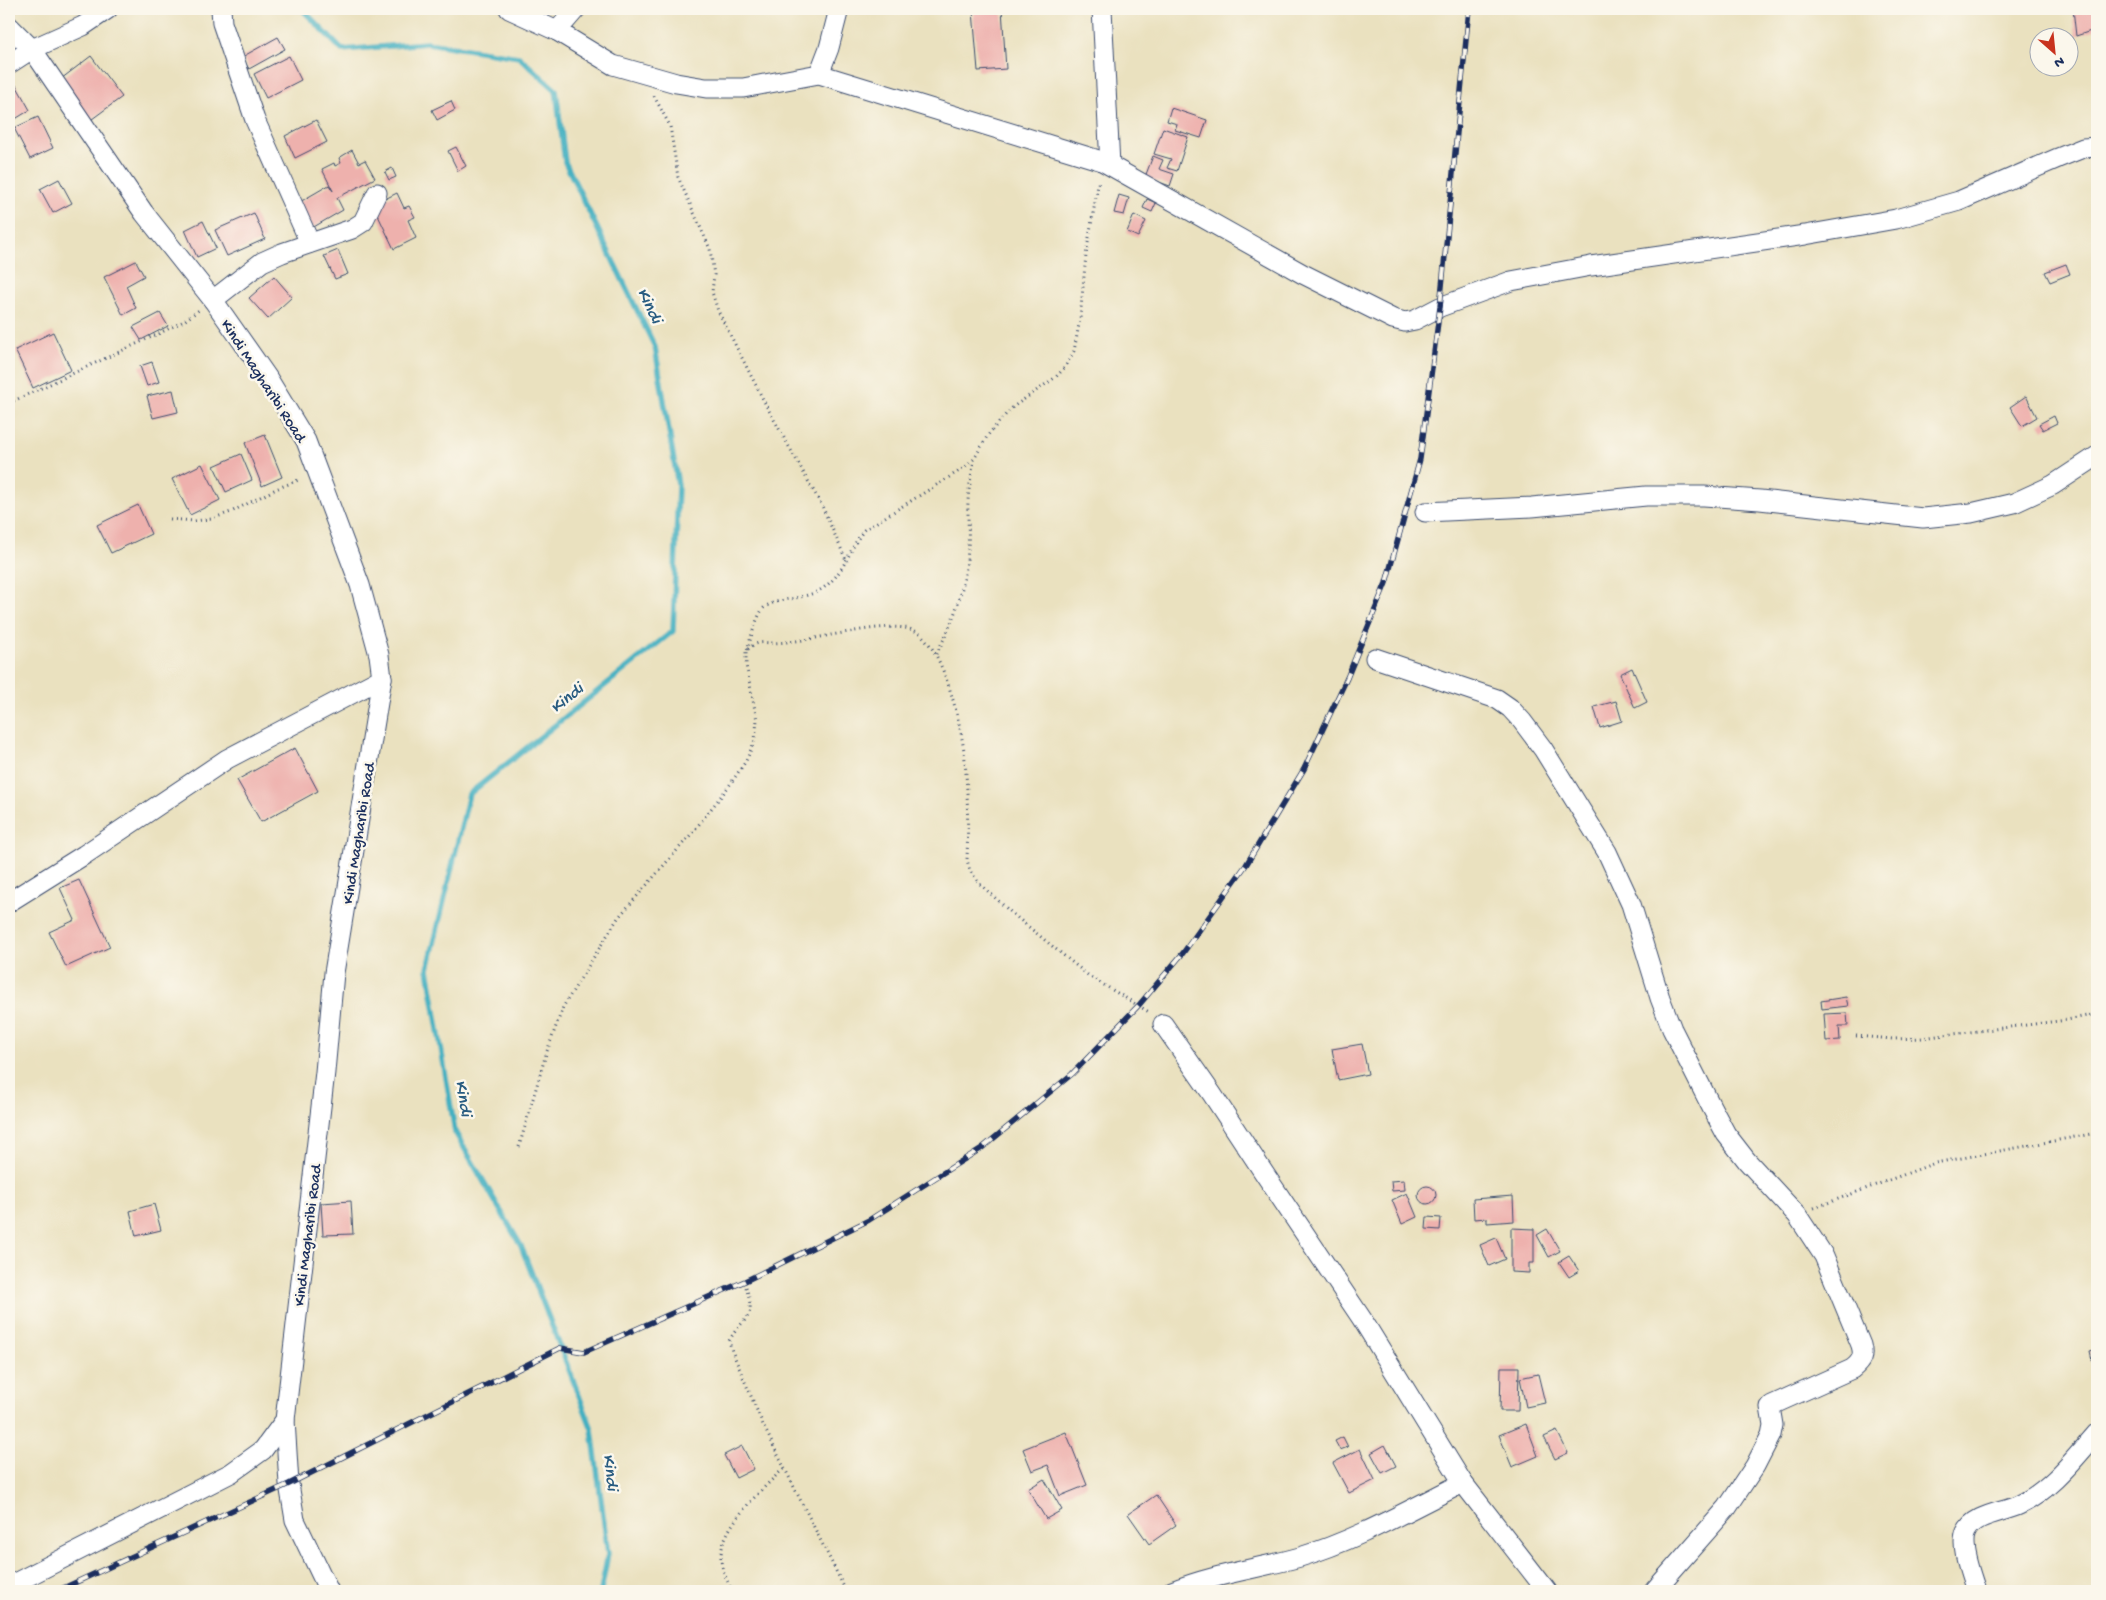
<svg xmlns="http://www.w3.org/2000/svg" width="2106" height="1600" font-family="'Gochi Hand',sans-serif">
<rect width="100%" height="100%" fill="#fbf7ec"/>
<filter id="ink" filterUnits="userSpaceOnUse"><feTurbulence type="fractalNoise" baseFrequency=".02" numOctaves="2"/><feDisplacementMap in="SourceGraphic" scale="10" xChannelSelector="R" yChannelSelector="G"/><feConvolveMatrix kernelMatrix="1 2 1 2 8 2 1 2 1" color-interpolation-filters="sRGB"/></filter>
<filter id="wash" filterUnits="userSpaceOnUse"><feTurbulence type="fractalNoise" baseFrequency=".0096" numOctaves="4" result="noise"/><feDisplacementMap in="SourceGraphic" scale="20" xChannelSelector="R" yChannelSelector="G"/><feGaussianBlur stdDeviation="1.12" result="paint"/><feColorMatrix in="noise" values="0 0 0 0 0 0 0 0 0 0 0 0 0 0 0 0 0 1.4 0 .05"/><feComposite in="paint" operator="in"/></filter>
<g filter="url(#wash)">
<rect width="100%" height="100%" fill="#eae1bf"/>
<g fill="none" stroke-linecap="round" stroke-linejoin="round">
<path stroke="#44b0c1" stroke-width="5.5" d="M 302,9 L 342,50 L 427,43 L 519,57 L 556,90 L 565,162 L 655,347 L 678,485 L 673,631 L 469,794 L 428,969 L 455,1132 L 521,1246 L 592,1429 L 608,1554 L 601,1591"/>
</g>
<g id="blocks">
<g fill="#eeb1ad">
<path d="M 1002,9 L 1006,69 L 978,71 L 973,11 Z"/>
<path d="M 2073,9 L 2097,9 L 2097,29 L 2076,36 Z"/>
<path d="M 278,37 L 285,49 L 249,69 L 242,57 Z"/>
<path d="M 91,56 L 122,97 L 88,122 L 57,82 Z"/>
<path d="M 289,56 L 301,80 L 266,98 L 254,74 Z"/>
<path d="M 16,85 L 30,110 L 12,121 L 9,116 L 9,89 Z"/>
<path d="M 451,101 L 455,110 L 437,120 L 432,110 Z"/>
<path d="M 1171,108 L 1207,120 L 1201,138 L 1175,130 L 1177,124 L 1167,121 Z"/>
<path d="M 38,117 L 53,148 L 30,159 L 14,128 Z"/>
<path d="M 316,120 L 327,142 L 295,158 L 285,136 Z"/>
<path d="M 1163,128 L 1188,137 L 1177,171 L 1167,168 L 1171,159 L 1154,154 Z"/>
<path d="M 456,147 L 466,166 L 458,171 L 448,151 Z"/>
<path d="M 352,150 L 359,163 L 365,160 L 375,178 L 337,198 L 343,210 L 312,228 L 298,203 L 329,185 L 333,191 L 322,169 L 334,163 L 335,166 L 341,163 L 339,158 Z"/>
<path d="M 1153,156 L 1163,160 L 1159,169 L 1174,174 L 1170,186 L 1145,177 Z"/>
<path d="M 392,168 L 396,177 L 389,180 L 385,172 Z"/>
<path d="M 59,179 L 72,203 L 53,213 L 40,189 Z"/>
<path d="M 397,193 L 404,208 L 409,206 L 415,217 L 408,220 L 416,238 L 394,249 L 373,205 Z"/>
<path d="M 1119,195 L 1129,198 L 1124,215 L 1114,213 Z"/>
<path d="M 1147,199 L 1156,203 L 1152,212 L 1143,208 Z"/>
<path d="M 254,213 L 265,239 L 227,256 L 215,230 Z"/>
<path d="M 1134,215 L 1146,221 L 1138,237 L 1127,232 Z"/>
<path d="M 203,221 L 216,248 L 197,257 L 185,230 Z"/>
<path d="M 338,250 L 348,274 L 335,279 L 324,256 Z"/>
<path d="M 136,261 L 144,276 L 126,286 L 136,308 L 123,315 L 104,277 Z"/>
<path d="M 2066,264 L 2070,274 L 2050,282 L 2045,272 Z"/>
<path d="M 274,276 L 292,297 L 268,319 L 249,298 Z"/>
<path d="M 160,313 L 168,326 L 141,340 L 133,327 Z"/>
<path d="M 53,332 L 71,370 L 33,388 L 15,350 Z"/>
<path d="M 152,362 L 159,382 L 147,386 L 140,366 Z"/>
<path d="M 173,390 L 178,412 L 153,418 L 147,396 Z"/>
<path d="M 2026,396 L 2037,417 L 2022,426 L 2010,407 Z"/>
<path d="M 2054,416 L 2057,423 L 2043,430 L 2039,424 Z"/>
<path d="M 265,435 L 282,477 L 262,486 L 245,443 Z"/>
<path d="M 241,454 L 252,480 L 226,492 L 214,466 Z"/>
<path d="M 202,464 L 220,500 L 190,515 L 172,479 Z"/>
<path d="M 138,505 L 151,534 L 111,553 L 97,525 Z"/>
<path d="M 1632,668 L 1647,702 L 1635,708 L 1620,674 Z"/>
<path d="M 1616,701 L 1622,721 L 1600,728 L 1594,707 Z"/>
<path d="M 295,748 L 318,791 L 261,822 L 237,780 Z"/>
<path d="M 79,880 L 110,947 L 66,967 L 49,932 L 75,920 L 60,888 Z"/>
<path d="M 1846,997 L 1848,1006 L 1822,1009 L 1821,1001 Z"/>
<path d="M 1847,1013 L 1848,1026 L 1839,1026 L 1840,1040 L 1826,1041 L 1824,1014 Z"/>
<path d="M 1362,1044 L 1368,1074 L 1338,1080 L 1332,1049 Z"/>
<path d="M 1404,1180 L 1405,1190 L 1392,1191 L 1391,1181 Z"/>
<circle cx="1427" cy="1195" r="9"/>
<path d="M 1407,1193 L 1417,1217 L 1402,1224 L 1392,1200 Z"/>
<path d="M 1513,1196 L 1514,1221 L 1487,1223 L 1487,1218 L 1474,1219 L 1473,1199 Z"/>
<path d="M 351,1201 L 353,1234 L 323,1235 L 321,1203 Z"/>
<path d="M 154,1204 L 161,1230 L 136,1236 L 130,1211 Z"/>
<path d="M 1427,1217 L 1441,1218 L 1440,1230 L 1426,1229 Z"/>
<path d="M 2095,1223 L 2097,1223 L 2097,1258 L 2094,1258 Z"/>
<path d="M 1511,1228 L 1534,1229 L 1534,1263 L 1529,1263 L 1529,1273 L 1511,1272 Z"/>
<path d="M 1547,1229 L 1560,1251 L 1549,1257 L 1537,1235 Z"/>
<path d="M 1496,1238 L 1505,1259 L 1489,1266 L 1480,1245 Z"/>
<path d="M 1569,1256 L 1579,1271 L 1569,1277 L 1559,1262 Z"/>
<path d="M 2097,1349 L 2097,1372 L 2095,1373 L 2090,1351 Z"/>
<path d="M 1501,1367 L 1519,1367 L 1518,1411 L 1500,1411 Z"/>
<path d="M 1538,1374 L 1545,1403 L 1526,1407 L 1520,1378 Z"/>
<path d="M 1526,1424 L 1538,1456 L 1512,1467 L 1499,1435 Z"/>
<path d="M 1557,1431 L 1568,1453 L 1555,1459 L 1544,1437 Z"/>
<path d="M 1066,1432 L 1087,1485 L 1060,1496 L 1048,1465 L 1032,1471 L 1023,1449 Z"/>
<path d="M 1343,1437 L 1348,1447 L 1340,1450 L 1335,1441 Z"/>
<path d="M 1385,1445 L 1396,1466 L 1382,1473 L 1371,1453 Z"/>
<path d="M 742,1446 L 754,1469 L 736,1478 L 724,1455 Z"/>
<path d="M 1360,1449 L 1375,1480 L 1349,1493 L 1333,1463 Z"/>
<path d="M 1044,1479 L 1062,1510 L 1046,1519 L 1028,1489 Z"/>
<path d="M 1156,1495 L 1176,1525 L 1149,1544 L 1128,1514 Z"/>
</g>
</g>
</g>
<g filter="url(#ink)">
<use href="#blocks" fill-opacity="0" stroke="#3a4a6d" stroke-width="1"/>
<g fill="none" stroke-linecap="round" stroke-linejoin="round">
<defs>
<g id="minor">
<path d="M 221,9 L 222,23 L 255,120 L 310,243"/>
<path d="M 509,9 L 557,31 L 613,65 L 676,83 L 706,88 L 743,88 L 819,74 L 1102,161 L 1303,274 L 1393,319 L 1405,322 L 1415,320 L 1440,307 L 1511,281 L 1591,266 L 1805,235 L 1896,219 L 1959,201 L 2058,158 L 2083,148 L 2097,147"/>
<path d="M 1102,9 L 1110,165"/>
<path d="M 9,26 L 32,49 L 144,213 L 213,300 L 267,377 L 306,441 L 360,585 L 379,655 L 382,678 L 334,973 L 325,1072 L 285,1420 L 263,1450 L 231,1473 L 9,1586"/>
<path d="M 557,31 L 576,9"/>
<path d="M 9,64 L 32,49 L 83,26 L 108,9"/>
<path d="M 819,74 L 829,48 L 839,9"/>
<path d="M 213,300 L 262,262 L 282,253 L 352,229 L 363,222 L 377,193"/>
<path d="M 1425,512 L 1532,507 L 1646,496 L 1704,496 L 1760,500 L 1923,518 L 1971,513 L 2014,503 L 2053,485 L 2097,456"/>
<path d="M 1375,658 L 1497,699 L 1510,708 L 1522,721 L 1543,749 L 1607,852 L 1631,904 L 1660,998 L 1672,1029 L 1712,1108 L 1726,1134 L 1747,1161 L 1797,1215 L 1824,1256 L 1861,1345 C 1864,1356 1862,1361 1852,1369 L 1772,1405 L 1770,1407 L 1773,1425 L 1771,1435 L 1755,1466 L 1727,1508 L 1654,1591"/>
<path d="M 9,902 L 84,855 L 227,759 L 382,678"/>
<path d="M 1163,1024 L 1212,1094 L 1264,1173 L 1362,1319 L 1463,1483 L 1547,1591"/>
<path d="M 285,1420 L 289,1484 L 295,1520 L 329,1591"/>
<path d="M 1172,1591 C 1214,1574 1257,1569 1300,1557 C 1357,1540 1410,1509 1463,1483"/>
<path d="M 1976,1591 C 1972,1577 1959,1546 1966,1532 C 1974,1514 2002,1513 2019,1505 C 2051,1490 2074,1459 2097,1433"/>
</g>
</defs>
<use href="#minor" stroke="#3a4a6d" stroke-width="21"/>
<g stroke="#3a4a6d" stroke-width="3" stroke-dasharray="1 4" stroke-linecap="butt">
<path d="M 654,96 L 670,126 L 678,177 L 710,249 L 714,275 L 712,292 L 718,311 L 767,407 L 822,506 L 847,562"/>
<path d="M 9,403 L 160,333 L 184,321 L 199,310"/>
<path d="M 170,519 L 194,521 L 211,519 L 231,512 L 276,489 L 301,479"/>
<path d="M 747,650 C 751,638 755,621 762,610 C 773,596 807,602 826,586 C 846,570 849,549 864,530 L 964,468 L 974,459 L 988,435 L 999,422 L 1013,407 L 1056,377 L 1065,367 L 1074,351 L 1080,319 L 1086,255 L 1099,179"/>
<path d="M 936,654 C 954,623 966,584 968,548 C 969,536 968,525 968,513 C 967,495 971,478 974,460"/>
<path d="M 1856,1036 L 1893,1039 L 1921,1038 L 2067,1020 L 2097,1014"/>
<path d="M 519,1147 L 546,1054 L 563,1007 L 618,918 L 693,832 L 729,786 L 746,761 L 755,740 L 757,720 L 746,665 L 746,651 C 750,647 754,644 759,643 C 764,642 769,643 774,643 C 793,642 812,639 831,635 C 851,632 899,621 917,632 C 944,648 963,731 965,761 C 968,794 968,827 967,860 L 970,871 L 980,884 L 1014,915 L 1089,976 L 1149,1012"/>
<path d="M 1814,1208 L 1935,1163 L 2091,1134 L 2097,1135"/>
<path d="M 746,1287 C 757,1322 744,1314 729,1341 L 732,1351 L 764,1427 L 846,1591"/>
<path d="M 732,1591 C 728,1582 721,1569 721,1558 C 720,1526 763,1489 784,1468"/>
</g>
<use href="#minor" stroke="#fff" stroke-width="19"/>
<defs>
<path id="rail" d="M 57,1591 L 289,1484 L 560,1348 L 584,1352 L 745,1281 L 869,1220 L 982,1148 L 1072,1074 L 1139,1005 L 1183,953 L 1246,865 L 1304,769 L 1347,678 L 1386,583 L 1420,459 L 1440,307 L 1469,9"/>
</defs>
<use href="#rail" stroke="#1b2f5e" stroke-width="5.5"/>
<use href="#rail" stroke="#fbf7ec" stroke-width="4" stroke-dasharray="11" stroke-linecap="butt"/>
</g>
</g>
<g text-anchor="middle" stroke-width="5" stroke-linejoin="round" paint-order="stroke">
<g font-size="16" fill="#1b2f5e" stroke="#fbf7ec">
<text transform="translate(265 380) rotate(57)" y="6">Kindi Magharibi Road</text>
<text transform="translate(357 833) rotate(-81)" y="6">Kindi Magharibi Road</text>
<text transform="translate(306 1235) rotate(-83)" y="6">Kindi Magharibi Road</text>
</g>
<g font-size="18" font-style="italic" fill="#295c81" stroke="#fbf7ec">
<text transform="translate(651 305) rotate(64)" y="6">Kindi</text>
<text transform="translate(566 697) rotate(-39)" y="6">Kindi</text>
<text transform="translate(465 1098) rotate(80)" y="6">Kindi</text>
<text transform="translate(612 1472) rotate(83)" y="6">Kindi</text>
</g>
</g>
<rect width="2106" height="1600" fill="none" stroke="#fbf7ec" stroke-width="30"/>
<g transform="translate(2054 52) rotate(153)"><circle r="24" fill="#fbf7ec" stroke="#a1a7b3"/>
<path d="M0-4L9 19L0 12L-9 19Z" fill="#c8321e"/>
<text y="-8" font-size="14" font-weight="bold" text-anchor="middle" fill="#1b2f5e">N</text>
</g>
</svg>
